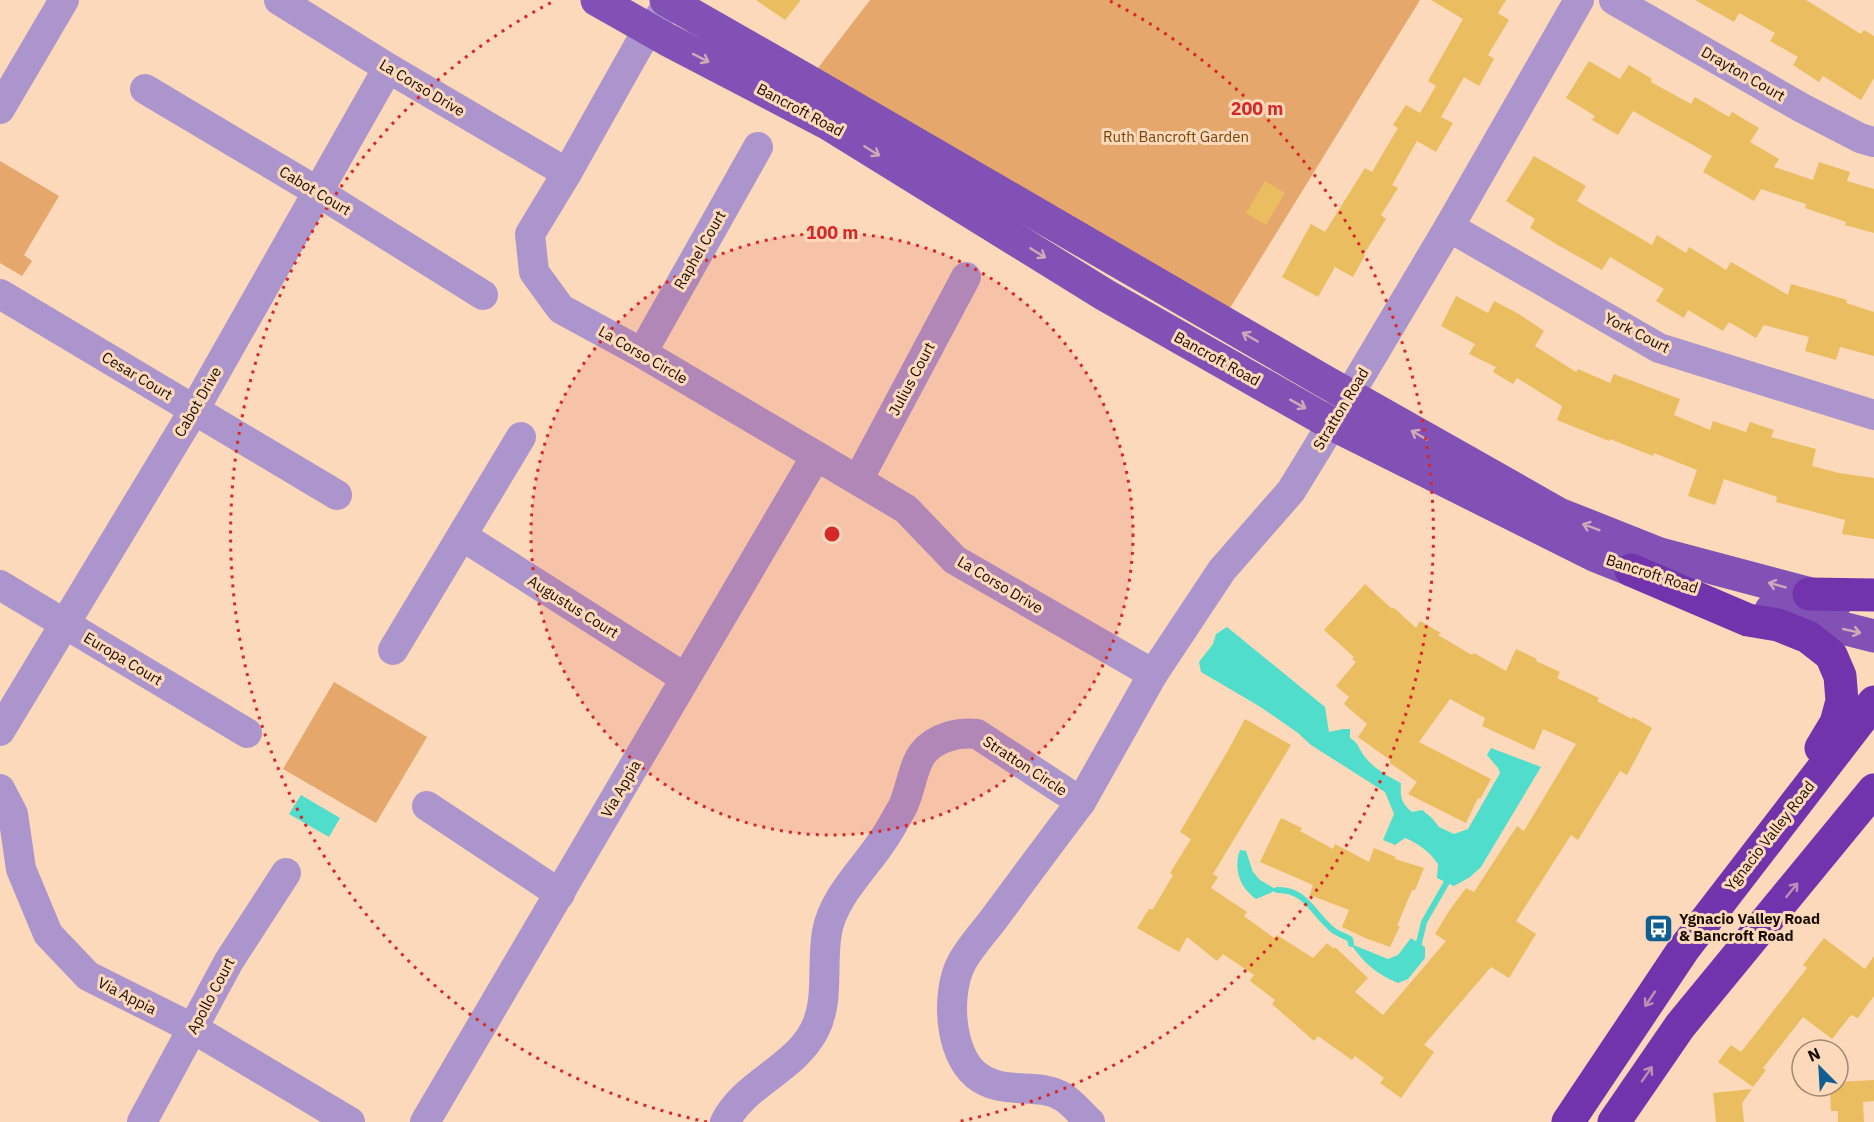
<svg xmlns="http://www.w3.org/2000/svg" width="1874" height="1122" font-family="'IBM Plex Sans',sans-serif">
<rect width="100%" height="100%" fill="#fbd9ba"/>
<g fill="#e5a76c">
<path d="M 870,0 L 1420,0 L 1222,321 L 808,81 Z"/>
<path d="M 0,161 L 59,196 L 24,255 L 32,261 L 22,276 L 0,263 Z"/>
<path d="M 334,682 L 427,737 L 376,823 L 283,769 Z"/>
</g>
<g fill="#50ddcc">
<path d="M 1227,627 L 1325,707 L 1329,732 L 1343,729 L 1350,729 L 1350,738 C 1359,743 1359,750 1365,757 C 1374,769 1389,777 1401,783 C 1400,797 1401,803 1412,812 L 1422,810 L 1432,818 L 1439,827 L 1454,834 L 1468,829 L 1500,773 L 1498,768 L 1487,755 L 1491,748 L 1541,767 L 1481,867 L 1470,877 L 1454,886 L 1437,878 L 1438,864 C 1430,852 1418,843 1405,838 L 1395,845 L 1383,840 L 1394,814 L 1385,792 L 1311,745 L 1298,733 L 1259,706 L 1201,672 L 1199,662 L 1213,644 L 1216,634 Z"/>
<path d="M 301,795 L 340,818 L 329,837 L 289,814 Z"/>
<path d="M 1240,850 L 1246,851 L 1253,872 L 1260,880 L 1277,890 L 1256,899 C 1240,888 1233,869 1240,850 Z"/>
<path d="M 1411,938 L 1425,947 L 1425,958 L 1408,979 L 1398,983 C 1378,975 1362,962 1351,944 L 1388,959 L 1398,955 Z"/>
</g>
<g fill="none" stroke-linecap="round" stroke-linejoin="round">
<g stroke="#50ddcc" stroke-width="6">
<path d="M 1277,890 C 1306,889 1313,914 1333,930 C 1338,934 1345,936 1350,939 L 1351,944"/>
<path d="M 1419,943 L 1424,922 L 1447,882"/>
</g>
</g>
<g fill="#eabd60">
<path d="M 756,0 L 801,0 L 785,20 Z"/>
<path d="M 1431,0 L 1506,0 L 1498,13 L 1509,20 L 1488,55 L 1494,59 L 1479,86 L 1464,77 L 1441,117 L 1453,123 L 1436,152 L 1417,141 L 1392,185 L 1398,188 L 1381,215 L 1386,219 L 1364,254 L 1365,255 L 1353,277 L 1335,267 L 1318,297 L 1282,277 L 1311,224 L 1325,232 L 1365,168 L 1372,172 L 1398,128 L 1393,125 L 1406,105 L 1420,113 L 1436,86 L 1428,81 L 1463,19 Z"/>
<path d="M 1695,0 L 1806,0 L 1861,34 L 1864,30 L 1874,36 L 1874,78 L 1861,100 L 1823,76 L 1819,82 L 1793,65 L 1798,57 L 1770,41 L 1775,33 L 1739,13 L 1734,22 Z"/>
<path d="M 1589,61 L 1620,79 L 1629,65 L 1652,79 L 1651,82 L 1691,104 L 1695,97 L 1729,117 L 1732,112 L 1759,128 L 1750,142 L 1779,159 L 1774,167 L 1813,180 L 1819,162 L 1850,172 L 1847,181 L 1874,189 L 1874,233 L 1845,225 L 1846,222 L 1805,208 L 1806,204 L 1761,189 L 1754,201 L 1703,172 L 1712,156 L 1633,111 L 1618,135 L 1592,120 L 1595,116 L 1566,98 Z"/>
<path d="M 1534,156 L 1586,186 L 1577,201 L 1652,245 L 1657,235 L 1686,253 L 1689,247 L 1726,270 L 1731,262 L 1788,295 L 1791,284 L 1847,300 L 1846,303 L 1874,312 L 1874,356 L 1840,347 L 1836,360 L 1805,351 L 1809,337 L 1764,325 L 1756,338 L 1729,322 L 1723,331 L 1688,310 L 1684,318 L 1656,301 L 1664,289 L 1610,257 L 1602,270 L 1556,244 L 1530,228 L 1535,219 L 1506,201 Z"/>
<path d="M 1265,181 L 1285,193 L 1266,225 L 1246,213 Z"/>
<path d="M 1456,296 L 1488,313 L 1494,301 L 1519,314 L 1544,331 L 1535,346 L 1576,372 L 1578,369 L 1610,383 L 1614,374 L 1680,399 L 1674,415 L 1710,430 L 1713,421 L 1746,432 L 1750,422 L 1774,430 L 1771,437 L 1816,449 L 1812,466 L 1839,473 L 1874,478 L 1874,539 L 1842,534 L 1845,520 L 1776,502 L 1777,497 L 1724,479 L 1715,505 L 1688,496 L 1697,470 L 1654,453 L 1653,456 L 1610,439 L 1609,441 L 1557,420 L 1562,406 L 1517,378 L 1513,384 L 1493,372 L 1496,367 L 1469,354 L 1475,344 L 1441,326 Z"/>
<path d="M 1365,584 L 1392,609 L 1393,607 L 1416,628 L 1420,621 L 1441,633 L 1438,635 L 1472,655 L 1474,653 L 1506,671 L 1516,649 L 1537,659 L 1536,661 L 1560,672 L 1557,678 L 1599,698 L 1597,701 L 1632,719 L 1633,717 L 1652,728 L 1627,775 L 1620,771 L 1578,840 L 1571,835 L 1516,921 L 1536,934 L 1509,978 L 1491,967 L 1424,1045 L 1434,1052 L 1401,1098 L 1380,1083 L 1384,1078 L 1355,1056 L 1352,1060 L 1318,1036 L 1314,1041 L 1272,1004 L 1275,1000 L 1250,981 L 1254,975 L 1223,954 L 1217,961 L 1187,937 L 1179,952 L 1137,928 L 1149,909 L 1153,909 L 1173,875 L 1170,873 L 1191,839 L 1180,832 L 1226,754 L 1245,719 L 1291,745 L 1213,874 L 1218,877 L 1211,888 L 1247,912 L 1244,916 L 1274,938 L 1277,935 L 1313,958 L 1327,943 L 1334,949 L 1335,947 L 1368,978 L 1355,992 L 1383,1015 L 1446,941 L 1435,934 L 1449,911 L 1466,888 L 1474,892 L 1517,826 L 1524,831 L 1576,744 L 1543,729 L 1534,750 L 1482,726 L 1485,718 L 1450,699 L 1419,742 L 1491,779 L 1480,799 L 1478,798 L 1466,823 L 1408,794 L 1417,782 L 1390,763 L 1390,760 L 1358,737 L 1367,724 L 1344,704 L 1349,697 L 1336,686 L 1356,662 L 1352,659 L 1354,657 L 1324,630 Z"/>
<path d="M 1281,818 L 1302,828 L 1300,831 L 1333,849 L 1335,844 L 1369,862 L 1374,848 L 1396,857 L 1395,859 L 1424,868 L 1415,890 L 1412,890 L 1397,926 L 1400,926 L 1390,947 L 1365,938 L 1342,927 L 1349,910 L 1310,895 L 1313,885 L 1260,862 Z"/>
<path d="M 1824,938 L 1865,969 L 1874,956 L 1874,996 L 1858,1018 L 1851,1015 L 1832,1039 L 1803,1017 L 1763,1068 L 1766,1070 L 1753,1087 L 1718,1062 L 1731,1045 L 1741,1052 L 1807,968 L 1803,965 Z"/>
<path d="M 1874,1080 L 1874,1101 L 1863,1102 L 1864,1122 L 1838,1122 L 1838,1111 L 1831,1111 L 1830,1086 L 1838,1086 L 1838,1082 Z"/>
<path d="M 1752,1089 L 1742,1103 L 1744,1122 L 1716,1122 L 1713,1093 Z"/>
</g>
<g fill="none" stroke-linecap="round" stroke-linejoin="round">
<g stroke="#ac95cc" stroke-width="30">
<path d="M 279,0 L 388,68 L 567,173"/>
<path d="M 1614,0 L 1802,108 L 1860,138 L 1874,142"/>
<path d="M 665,9 L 639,45 L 567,173 L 530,234 L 534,272 L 561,309 L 642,353 L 906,509 L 955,560 L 1153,674"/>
<path d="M 145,89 L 318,192 L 483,295"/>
<path d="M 0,109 L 64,0"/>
<path d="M 1449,227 L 1659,348 L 1874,415"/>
<path d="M 0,294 L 337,495"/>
<path d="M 642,353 L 758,147"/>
<path d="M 858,480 L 966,277"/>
<path d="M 462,536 L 685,678"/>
<path d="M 0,585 L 247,733"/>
<path d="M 393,650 L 521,437"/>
<path d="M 0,731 L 194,410 L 388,68"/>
<path d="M 0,789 L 13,814 L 21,869 L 48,934 L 88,976 L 194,1029 L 350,1122"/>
<path d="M 1081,802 L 1153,674 L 1222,570 L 1291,491 L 1318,447 L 1449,227 L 1579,0"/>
<path d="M 427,806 L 560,894"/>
<path d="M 142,1122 L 229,961 L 286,873"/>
<path d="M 425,1122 L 816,456"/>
<path d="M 725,1122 C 745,1083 793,1070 814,1031 C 830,1001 821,965 827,932 C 833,898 862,871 881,843 C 889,832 895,820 902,808 C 910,793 913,765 923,753 C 936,737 958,732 977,734 L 1081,802 C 1052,840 1024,878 996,916 C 986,930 968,949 961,964 C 946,993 949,1053 976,1075 C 1003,1097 1038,1081 1063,1097 C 1073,1103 1081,1114 1090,1122"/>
</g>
<g stroke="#8151b5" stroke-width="33">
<path d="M 597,0 L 666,39 L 827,123 L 1105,295 L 1332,424 L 1596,556 L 1631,570 L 1658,578"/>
<path d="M 666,0 L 808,81 L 1324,381 L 1559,514 L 1660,554 L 1837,601"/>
<path d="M 1771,610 L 1874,636"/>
</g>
<g stroke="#7234ac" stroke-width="33">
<path d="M 1631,570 L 1748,620 L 1778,625 L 1808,637 L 1831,655 L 1840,676 L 1842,701 L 1836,723 L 1821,748"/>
<path d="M 1809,594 L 1874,595"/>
<path d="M 1568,1122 L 1683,950 L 1874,702"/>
<path d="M 1614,1122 L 1680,1026 L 1874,790"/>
</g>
</g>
<defs><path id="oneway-shaft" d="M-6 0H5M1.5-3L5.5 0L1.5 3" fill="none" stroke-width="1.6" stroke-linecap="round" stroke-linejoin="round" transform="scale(1.5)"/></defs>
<g stroke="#d0a9b8">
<use href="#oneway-shaft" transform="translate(701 58) rotate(27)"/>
<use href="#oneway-shaft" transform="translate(872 151) rotate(32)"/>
<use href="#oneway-shaft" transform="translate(1038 253) rotate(32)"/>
<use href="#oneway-shaft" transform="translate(1250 337) rotate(-150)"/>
<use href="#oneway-shaft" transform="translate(1298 404) rotate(29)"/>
<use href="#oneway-shaft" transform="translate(1419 435) rotate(-150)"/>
<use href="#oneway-shaft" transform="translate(1591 527) rotate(-159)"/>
<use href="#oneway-shaft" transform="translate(1777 585) rotate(-165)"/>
<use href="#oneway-shaft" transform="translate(1852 631) rotate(13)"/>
</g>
<g stroke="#bd8fb4">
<use href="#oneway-shaft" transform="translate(1792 890) rotate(-51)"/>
<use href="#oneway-shaft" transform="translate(1650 999) rotate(124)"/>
<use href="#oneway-shaft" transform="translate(1647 1074) rotate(-55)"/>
</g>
<circle cx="832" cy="534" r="301" fill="#d62828" fill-opacity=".12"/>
<g fill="none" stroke="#d62828" stroke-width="3" stroke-dasharray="3 6">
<circle cx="832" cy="534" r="301"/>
<path d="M707 1122A601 601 0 0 1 554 1M1110 1A601 601 0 0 1 957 1122"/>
</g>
<defs>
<symbol id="bus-square" viewBox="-11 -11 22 22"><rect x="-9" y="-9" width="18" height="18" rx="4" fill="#105f92" stroke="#fbd9ba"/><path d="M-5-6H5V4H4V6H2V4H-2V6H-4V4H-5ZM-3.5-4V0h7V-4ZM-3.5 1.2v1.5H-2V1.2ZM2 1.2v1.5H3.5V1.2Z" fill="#fff"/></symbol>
</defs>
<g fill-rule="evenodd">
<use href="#bus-square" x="1642" y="912" width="33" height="33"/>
</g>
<g text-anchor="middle" stroke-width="6" stroke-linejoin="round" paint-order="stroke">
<g font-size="15" fill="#190b01" stroke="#fbd9ba">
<text transform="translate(1743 74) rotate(30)" y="5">Drayton Court</text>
<text transform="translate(422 88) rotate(31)" y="5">La Corso Drive</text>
<text transform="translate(800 110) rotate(28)" y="5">Bancroft Road</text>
<text transform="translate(315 191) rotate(31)" y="5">Cabot Court</text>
<text transform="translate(700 250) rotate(-60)" y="5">Raphel Court</text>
<text transform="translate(1637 333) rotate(27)" y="5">York Court</text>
<text transform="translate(643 355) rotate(30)" y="5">La Corso Circle</text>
<text transform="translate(1217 359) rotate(29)" y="5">Bancroft Road</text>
<text transform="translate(137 376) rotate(31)" y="5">Cesar Court</text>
<text transform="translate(912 379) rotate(-62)" y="5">Julius Court</text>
<text transform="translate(198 402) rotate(-60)" y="5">Cabot Drive</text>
<text transform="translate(1341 409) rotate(-59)" y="5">Stratton Road</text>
<text transform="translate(1652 574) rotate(18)" y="5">Bancroft Road</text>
<text transform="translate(1000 585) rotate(31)" y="5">La Corso Drive</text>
<text transform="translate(573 607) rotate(32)" y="5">Augustus Court</text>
<text transform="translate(123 659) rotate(31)" y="5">Europa Court</text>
<text transform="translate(1025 766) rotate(33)" y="5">Stratton Circle</text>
<text transform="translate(621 789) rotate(-60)" y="5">Via Appia</text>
<text transform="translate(1770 836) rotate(-52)" y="5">Ygnacio Valley Road</text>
<text transform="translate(127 996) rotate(27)" y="5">Via Appia</text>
<text transform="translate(211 996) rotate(-62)" y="5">Apollo Court</text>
</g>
<g font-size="15" fill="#74450e" stroke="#fbd9ba">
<text x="1176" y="142">Ruth Bancroft Garden</text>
</g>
<g font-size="15" font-weight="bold" fill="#190b01" stroke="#fbd9ba" text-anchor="start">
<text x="1679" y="924">Ygnacio Valley Road<tspan x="1679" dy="17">&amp; Bancroft Road</tspan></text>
</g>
</g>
<circle cx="832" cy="534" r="9" fill="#d62828" stroke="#fbd9ba" stroke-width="3"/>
<g font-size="18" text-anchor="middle" font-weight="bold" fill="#d62828" stroke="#fbd9ba" stroke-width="6" stroke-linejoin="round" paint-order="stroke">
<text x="1257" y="115">200 m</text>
<text x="832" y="239">100 m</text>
</g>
<g transform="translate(1820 1068) rotate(336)"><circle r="28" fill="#fbd9ba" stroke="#a18770" stroke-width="1.5"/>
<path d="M0-4.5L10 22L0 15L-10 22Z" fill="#105f92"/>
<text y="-9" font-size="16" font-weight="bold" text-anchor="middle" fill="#190b01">N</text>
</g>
</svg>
